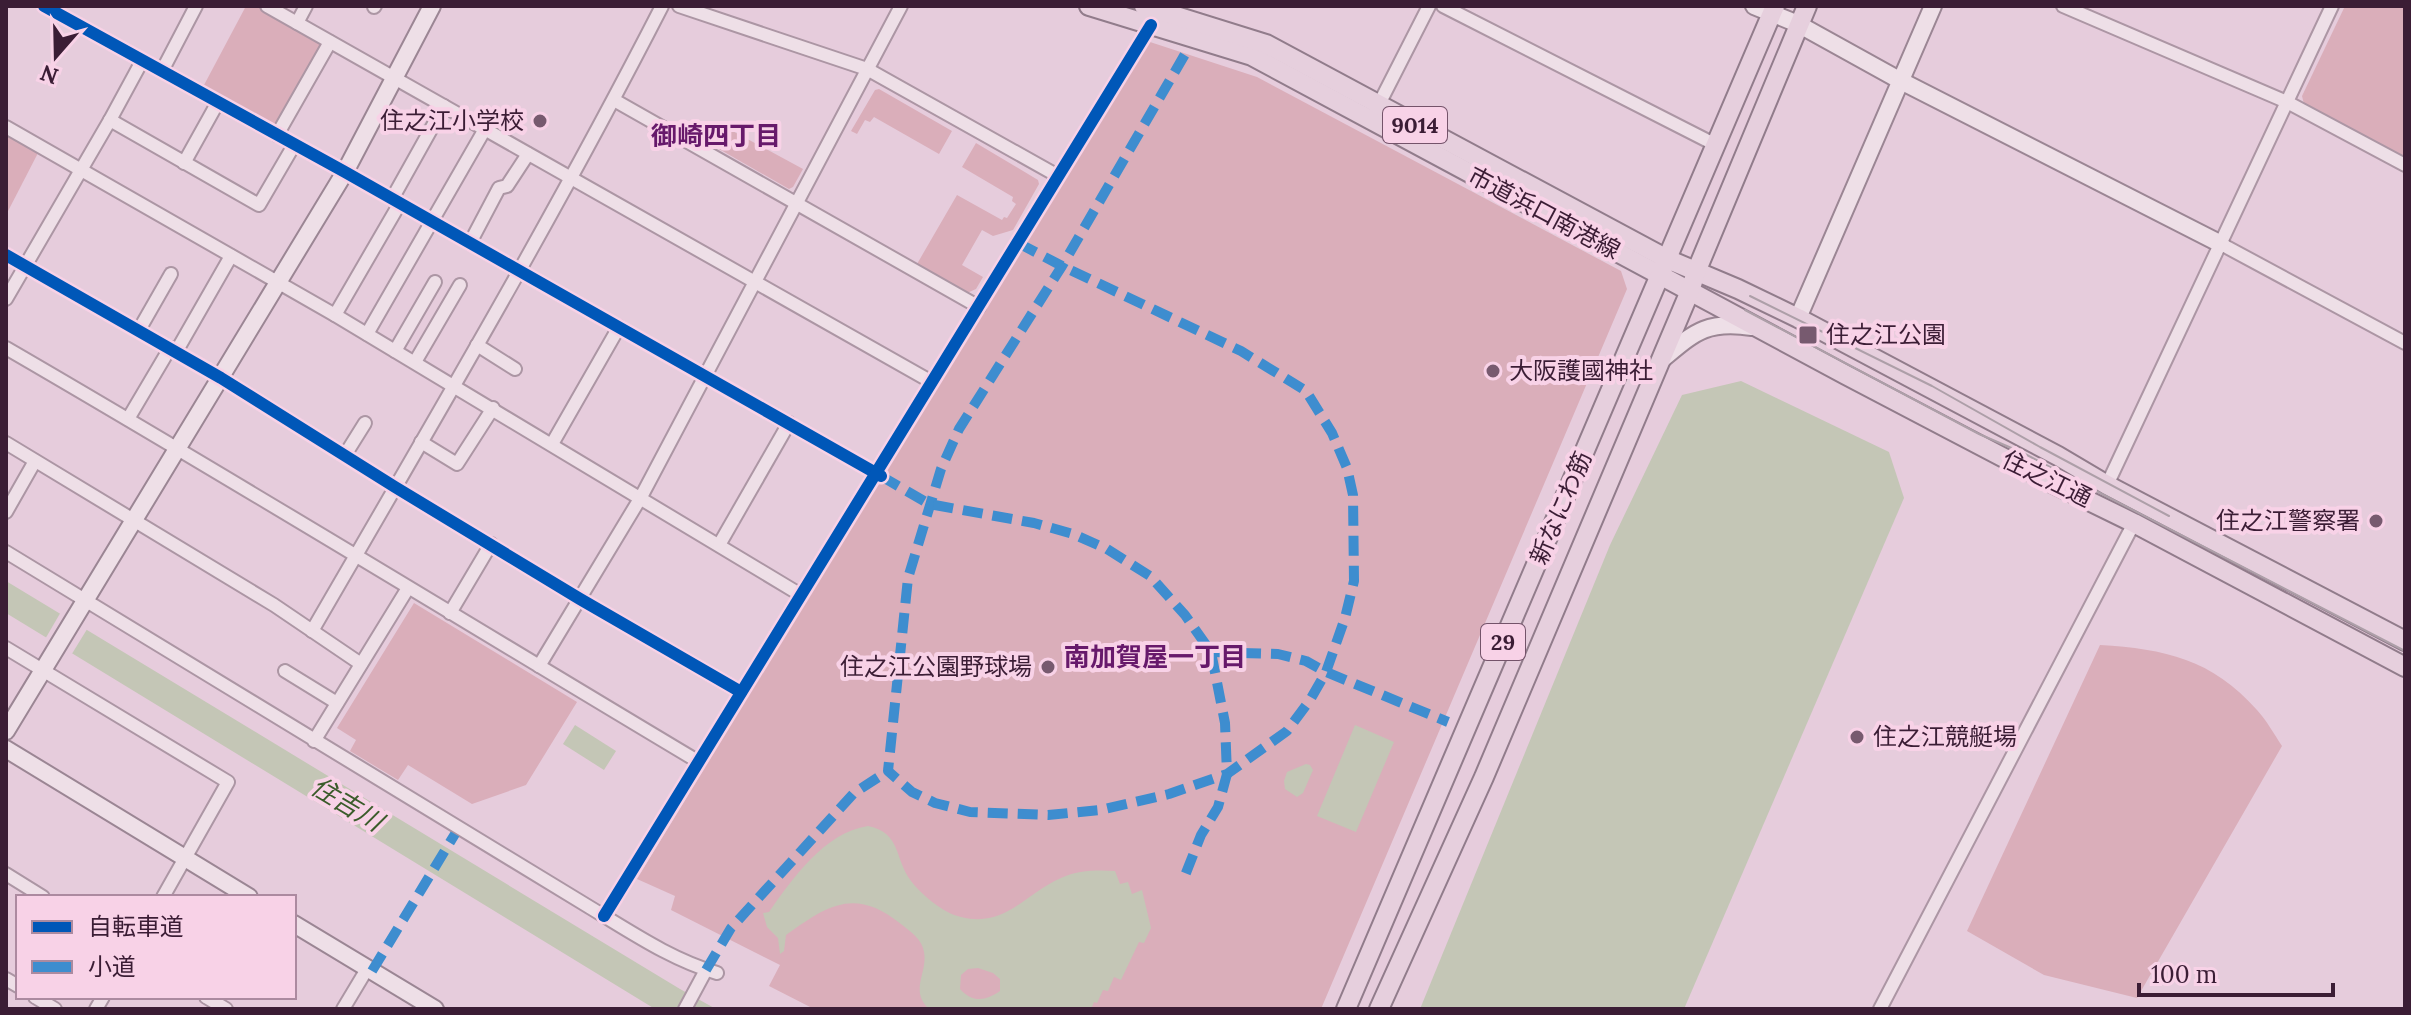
<svg xmlns="http://www.w3.org/2000/svg" width="2411" height="1015" font-family="Lora,'Noto Sans JP',serif">
<rect width="100%" height="100%" fill="#e6ccdc"/>
<g fill="#daaeba">
<path d="M 246,6 L 256,6 L 319,42 L 320,48 L 281,121 L 271,124 L 204,85 Z"/>
<path d="M 2345,6 L 2405,6 L 2405,157 L 2304,104 L 2302,96 Z"/>
<path d="M 1147,41 L 1257,77 L 1621,271 L 1627,289 L 1321,1009 L 814,1009 L 769,986 L 780,965 L 671,910 L 675,896 L 637,879 Z"/>
<path d="M 879,89 L 952,131 L 939,154 L 874,117 L 870,122 L 865,120 L 857,134 L 851,131 L 875,90 Z"/>
<path d="M 716,122 L 803,169 L 793,187 L 789,189 L 705,141 Z"/>
<path d="M 6,133 L 39,151 L 6,215 Z"/>
<path d="M 976,143 L 1038,180 L 1039,184 L 1013,230 L 993,236 L 982,230 L 962,265 L 983,277 L 976,289 L 967,293 L 917,264 L 957,195 L 1002,220 L 1004,217 L 1007,218 L 1016,204 L 1012,201 L 1013,197 L 962,167 Z"/>
<path d="M 414,603 L 577,702 L 526,785 L 472,804 L 408,765 L 398,780 L 350,751 L 356,740 L 337,728 Z"/>
<path d="M 2100,645 C 2165,649 2212,659 2257,710 C 2267,721 2274,734 2282,746 L 2137,998 L 2044,975 L 1967,931 Z"/>
</g>
<g fill="#c4c6b6" fill-rule="evenodd">
<path d="M 1741,381 L 1889,452 L 1904,498 L 1684,1009 L 1420,1009 L 1610,545 L 1682,395 Z"/>
<path d="M 6,581 L 680,989 L 716,1009 L 655,1009 L 6,613 Z"/>
<path d="M 575,725 L 616,751 L 604,770 L 563,744 Z"/>
<path d="M 1355,725 L 1394,742 L 1356,832 L 1317,816 Z"/>
<path d="M 1306,764 L 1310,765 L 1313,770 L 1303,793 L 1297,797 L 1285,789 L 1284,781 L 1287,772 Z"/>
<path d="M 868,826 C 902,833 894,859 911,881 C 922,895 943,913 961,917 C 1006,928 1024,894 1061,878 C 1078,870 1097,870 1115,871 L 1120,884 L 1128,882 L 1132,894 L 1142,890 L 1151,928 L 1144,943 L 1139,942 L 1121,980 L 1114,977 L 1108,991 L 1103,990 L 1097,1003 L 1094,1002 L 1091,1009 L 929,1009 C 909,990 928,973 924,952 C 922,939 911,932 901,924 C 855,887 828,905 786,935 L 784,951 L 780,954 L 778,938 L 767,927 L 763,913 L 769,912 C 793,878 824,833 868,826 ZM 978,968 L 993,973 L 1000,979 L 1000,991 C 987,1000 973,1004 960,989 L 961,975 L 968,969 Z"/>
</g>
<path fill="#e6ccdc" d="M 62,610 L 89,626 L 70,657 L 44,641 Z"/>
<g fill="none" stroke-linecap="round" stroke-linejoin="round">
<defs>
<g id="street">
<path d="M 44,6 L 345,172 L 881,476"/>
<path d="M 267,6 L 930,381"/>
<path d="M 679,6 L 867,69 L 1058,176"/>
<path d="M 1443,6 L 1716,145"/>
<path d="M 2063,6 L 2287,102 L 2405,165"/>
<path d="M 374,7 L 375,6"/>
<path d="M 297,23 L 306,6"/>
<path d="M 162,71 L 196,6"/>
<path d="M 614,100 L 979,307"/>
<path d="M 1376,110 L 1429,6"/>
<path d="M 110,120 L 259,205 L 294,145"/>
<path d="M 6,127 L 335,315 L 801,595"/>
<path d="M 277,135 L 330,42"/>
<path d="M 184,163 L 218,102"/>
<path d="M 392,199 L 444,106"/>
<path d="M 470,243 L 499,188 L 507,186 L 528,154"/>
<path d="M 2221,244 L 2405,343"/>
<path d="M 6,255 L 221,378 L 395,487 L 580,599 L 741,692"/>
<path d="M 6,299 L 110,120 L 142,61"/>
<path d="M 335,315 L 400,203"/>
<path d="M 139,330 L 171,274"/>
<path d="M 367,334 L 485,129"/>
<path d="M 477,345 L 515,369"/>
<path d="M 6,348 C 239,483 468,624 699,762"/>
<path d="M 395,351 L 435,282"/>
<path d="M 176,352 L 231,256"/>
<path d="M 415,362 L 460,285"/>
<path d="M 128,419 L 170,348"/>
<path d="M 421,442 L 457,464 L 493,408"/>
<path d="M 6,443 L 274,605 L 361,664"/>
<path d="M 552,444 L 619,327"/>
<path d="M 345,455 L 365,423"/>
<path d="M 2107,485 L 2332,6"/>
<path d="M 6,512 L 35,461"/>
<path d="M 719,545 L 789,423"/>
<path d="M 6,552 L 604,916 C 640,938 676,961 717,973"/>
<path d="M 450,613 L 491,544"/>
<path d="M 312,631 C 432,424 553,219 662,6"/>
<path d="M 6,648 L 228,782 L 163,897"/>
<path d="M 539,666 L 641,497 L 901,6"/>
<path d="M 285,671 L 337,703"/>
<path d="M 314,741 L 408,588"/>
<path d="M 6,874 L 43,897"/>
<path d="M 604,916 L 1151,25"/>
<path d="M 6,979 L 18,986"/>
<path d="M 35,997 L 55,1009"/>
<path d="M 206,997 L 226,1009"/>
<path d="M 96,1009 L 103,997"/>
<path d="M 343,1009 L 367,969"/>
<path d="M 685,1009 L 706,970"/>
<path d="M 1880,1009 L 2134,523"/>
</g>
<g id="secondary">
<path d="M 1754,6 L 1798,24 L 1901,81 L 2221,244"/>
<path d="M 1798,318 L 1933,6"/>
<path d="M 1660,361 C 1694,333 1705,320 1752,327"/>
<path d="M 6,731 L 345,172 L 432,6"/>
<path d="M 6,749 L 249,897"/>
<path d="M 294,924 L 435,1009"/>
</g>
<g id="primary">
<path d="M 1089,6 L 1252,56 L 1846,375 L 2046,480 L 2134,523 L 2405,667"/>
<path d="M 1144,6 L 1266,44 L 1667,259 L 1738,289 L 1798,318 L 2058,456 L 2107,485 L 2405,641"/>
<path d="M 1346,1009 L 1775,6"/>
<path d="M 1379,1009 L 1484,777 L 1690,291 L 1696,272 L 1807,6"/>
</g>
</defs>
<use href="#street" stroke="#ac96a4" stroke-width="16"/>
<use href="#secondary" stroke="#9b8694" stroke-width="20"/>
<use href="#primary" stroke="#917c8b" stroke-width="22"/>
<use href="#street" stroke="#eedfe7" stroke-width="12"/>
<use href="#secondary" stroke="#eedfe7" stroke-width="16"/>
<use href="#primary" stroke="#e6cfdd" stroke-width="18"/>
<g stroke="#ad9fa8" stroke-width="2">
<path d="M 1750,296 L 1932,386 L 2040,447 L 2169,516"/>
<path d="M 1745,310 L 1979,434 L 2023,453 L 2405,651"/>
</g>
<g stroke="#3e8dcf" stroke-width="10" stroke-dasharray="20 10" stroke-linecap="butt">
<path d="M 1018,243 L 1062,266 L 1241,351 L 1306,391 L 1332,433 L 1347,468 L 1353,495 L 1354,581 L 1345,618 L 1326,672 L 1310,700 L 1287,731 L 1227,774 L 1169,794 L 1100,810 L 1048,815 L 970,812 L 935,803 L 912,792 L 888,771 L 908,578 L 941,469 L 959,429 L 1062,266 L 1188,49"/>
<path d="M 881,476 L 929,504 L 1034,523 L 1073,534 L 1107,549 L 1150,576 L 1185,615 L 1211,652 L 1225,723 L 1227,774 L 1218,807 L 1201,835 L 1184,878"/>
<path d="M 1211,652 L 1278,654 L 1306,661 L 1326,672 L 1448,722"/>
<path d="M 706,970 L 731,928 L 854,793 L 888,771"/>
<path d="M 372,971 L 455,834"/>
</g>
<defs>
<g id="cycleway">
<path d="M 44,6 L 345,172 L 881,476"/>
<path d="M 6,255 L 221,378 L 395,487 L 580,599 L 741,692"/>
<path d="M 604,916 L 1151,25"/>
</g>
</defs>
<use href="#cycleway" stroke="#f8d2e7" stroke-width="17"/>
<use href="#cycleway" stroke="#0057b8" stroke-width="12"/>
</g>
<g fill="#775a6f" stroke="#f8d2e7" stroke-width="3">
<circle cx="540" cy="121" r="8"/>
<rect x="1798" y="325" width="20" height="20" rx="4"/>
<circle cx="1493" cy="371" r="8"/>
<circle cx="2376" cy="521" r="8"/>
<circle cx="1048" cy="667" r="8"/>
<circle cx="1857" cy="737" r="8"/>
</g>
<g text-anchor="middle" stroke-width="8" stroke-linejoin="round" paint-order="stroke">
<g fill="#f8d2e7" stroke="#74536a" stroke-width="2">
<rect x="1383" y="107" width="64" height="36" rx="6"/>
<rect x="1481" y="624" width="44" height="36" rx="6"/>
</g>
<g font-size="22" font-weight="bold" fill="#3b1d35">
<text x="1415" y="133">9014</text>
<text x="1503" y="650">29</text>
</g>
<g font-size="24" fill="#3b1d35" stroke="#f8d2e7" text-anchor="end">
<text x="524" y="129">住之江小学校</text>
<text x="1826" y="343" text-anchor="start">住之江公園</text>
<text x="1509" y="379" text-anchor="start">大阪護國神社</text>
<text x="2360" y="529">住之江警察署</text>
<text x="1032" y="675">住之江公園野球場</text>
<text x="1873" y="745" text-anchor="start">住之江競艇場</text>
</g>
<g font-size="24" fill="#3b1d35" stroke="#f8d2e7">
<text transform="translate(1544 213) rotate(28)" y="8">市道浜口南港線</text>
<text transform="translate(2047 479) rotate(26)" y="8">住之江通</text>
<text transform="translate(1561 508) rotate(-67)" y="8">新なにわ筋</text>
</g>
<g font-size="26" font-weight="bold" fill="#67196b" stroke="#f8d2e7">
<text x="716" y="145">御崎四丁目</text>
<text x="1155" y="666">南加賀屋一丁目</text>
</g>
<g font-size="26" font-style="italic" fill="#3b5c2b" stroke="#f8d2e7">
<text transform="translate(347 804) rotate(31)" y="9">住吉川</text>
</g>
</g>
<rect width="2411" height="1015" fill="none" stroke="#3b1d35" stroke-width="16"/>
<rect x="16" y="895" width="280" height="104" fill="#f8d2e7" stroke="#ac8aa0" stroke-width="2"/>
<rect x="32" y="921" width="40" height="12" fill="#0057b8" stroke="#ac8aa0" stroke-width="2"/>
<text x="88" y="935" font-size="24" fill="#3b1d35">自転車道</text>
<rect x="32" y="961" width="40" height="12" fill="#3e8dcf" stroke="#ac8aa0" stroke-width="2"/>
<text x="88" y="975" font-size="24" fill="#3b1d35">小道</text>
<g transform="translate(56 56) rotate(200)" stroke="#f8d2e7" stroke-width="6" paint-order="stroke">
<path d="M0-6L14 30L0 20L-14 30Z" fill="#3b1d35"/>
<text y="-12" font-size="22" font-weight="bold" text-anchor="middle" fill="#3b1d35">N</text>
</g>
<path d="M2139 983v12h194v-12" fill="none" stroke="#3b1d35" stroke-width="4"/>
<text x="2151" y="983" font-size="24" fill="#3b1d35" stroke="#f8d2e7" stroke-width="6" paint-order="stroke">100 m</text>
</svg>
